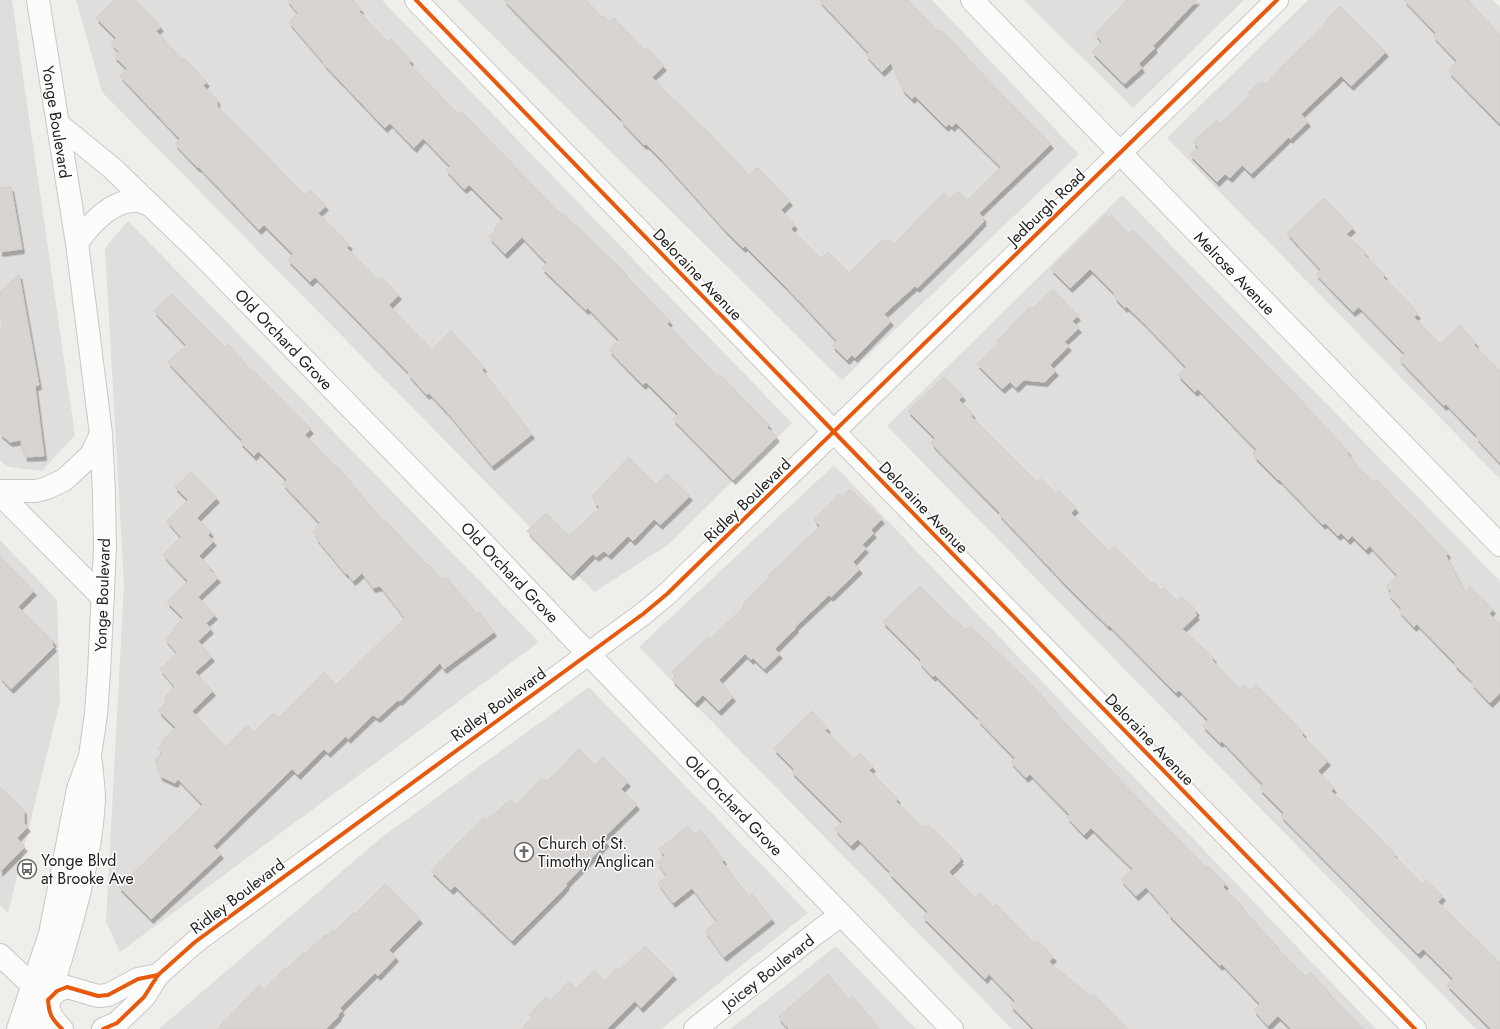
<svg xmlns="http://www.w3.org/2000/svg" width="1500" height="1029" font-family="Jost,sans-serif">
<defs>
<filter id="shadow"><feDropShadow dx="2.5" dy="4.5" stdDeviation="0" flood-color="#0004"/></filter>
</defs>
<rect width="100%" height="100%" fill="#f0eeeb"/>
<g fill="#dfdedc">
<path d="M 0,0 L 12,0 L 75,435 L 42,471 L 8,467 L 0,460 Z"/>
<path d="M 76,0 L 382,0 L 792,423 L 668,545 L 594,592 L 102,92 Z"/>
<path d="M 457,0 L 932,0 L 1079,154 L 842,380 Z"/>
<path d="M 1024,0 L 1244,0 L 1133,108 Z"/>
<path d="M 1308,0 L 1493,0 L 1500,7 L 1500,479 L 1167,138 Z"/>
<path d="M 1122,195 L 1500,581 L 1500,1029 L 1476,1029 L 887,426 Z"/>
<path d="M 128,221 L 539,642 L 120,952 L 106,922 L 124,584 L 105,248 Z"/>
<path d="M 834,465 L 1376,1029 L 1012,1029 L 639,647 Z"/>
<path d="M 0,540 L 57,600 L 60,701 L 8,913 L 0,905 Z"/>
<path d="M 699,800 L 808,913 L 661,1029 L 159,1029 L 382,837 L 501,970 Z"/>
<path d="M 836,946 L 916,1029 L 730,1029 Z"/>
</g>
<path fill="#dededc" d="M 589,687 L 699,800 L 501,970 L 382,837 Z"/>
<g fill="#d7d4d2" stroke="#d3d0cc" filter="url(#shadow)">
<path d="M 114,0 L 135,0 L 154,19 L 161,27 L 156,31 L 182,59 L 184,58 L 207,82 L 203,86 L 217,99 L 217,106 L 305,195 L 310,190 L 326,206 L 318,213 L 350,245 L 347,248 L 378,280 L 381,277 L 399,295 L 389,305 L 432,350 L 451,331 L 484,367 L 482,370 L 532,434 L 492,466 L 448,413 L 429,393 L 427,395 L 408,374 L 409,373 L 315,277 L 310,282 L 288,260 L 293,254 L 264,225 L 259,230 L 199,167 L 198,168 L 175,144 L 180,139 L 120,76 L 127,69 L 114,56 L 119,52 L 111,43 L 116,38 L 96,18 Z"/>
<path d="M 287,0 L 353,0 L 361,9 L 359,12 L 364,16 L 364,18 L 388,42 L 391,39 L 411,60 L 409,63 L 457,113 L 458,112 L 459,113 L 461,111 L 561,214 L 562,213 L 574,225 L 575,224 L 625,273 L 624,274 L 670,321 L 667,324 L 718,377 L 720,375 L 769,425 L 767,427 L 777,437 L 733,480 L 673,419 L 678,414 L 646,382 L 643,385 L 609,350 L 619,340 L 588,308 L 586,310 L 542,268 L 547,263 L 522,237 L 505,254 L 489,237 L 496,230 L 494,228 L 503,219 L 469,185 L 464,189 L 446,170 L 450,166 L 423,138 L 414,148 L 390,123 L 385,128 L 323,63 L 324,63 L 289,22 L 298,13 Z"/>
<path d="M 504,0 L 586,0 L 603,18 L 604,16 L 610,22 L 614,18 L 645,50 L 647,48 L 664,66 L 652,77 L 668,94 L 711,135 L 749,175 L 757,167 L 790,201 L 781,210 L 795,225 L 791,229 L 821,259 L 828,252 L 849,273 L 882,240 L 884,242 L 888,239 L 894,244 L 944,193 L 949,199 L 958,191 L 967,201 L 1001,167 L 956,123 L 952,127 L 949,124 L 946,127 L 915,96 L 912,99 L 903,90 L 891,63 L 882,72 L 866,55 L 869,53 L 819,0 L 908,0 L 939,32 L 941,30 L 963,52 L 962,53 L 1051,144 L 979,213 L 984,218 L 982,219 L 984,221 L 964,242 L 917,288 L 915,286 L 884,314 L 891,321 L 855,358 L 852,355 L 847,360 L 832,345 L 837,341 L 789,290 L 745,246 L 743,248 L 726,231 L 663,161 L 646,144 L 644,145 L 621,121 L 622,120 Z"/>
<path d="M 1127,0 L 1197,0 L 1153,46 L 1155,48 L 1139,64 L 1142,68 L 1124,84 L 1092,52 L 1102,42 L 1095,34 Z"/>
<path d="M 1404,0 L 1468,0 L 1500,35 L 1500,124 L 1449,72 L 1452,69 L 1451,67 L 1457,61 L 1433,36 L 1436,33 Z"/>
<path d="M 1340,6 L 1386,52 L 1351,86 L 1341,76 L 1301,114 L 1308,122 L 1290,139 L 1289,137 L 1251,174 L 1242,165 L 1230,178 L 1225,174 L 1217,182 L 1190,155 L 1198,147 L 1193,142 L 1217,120 L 1220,124 L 1250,95 L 1248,93 L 1259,83 L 1267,83 L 1284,64 L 1325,24 L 1324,23 Z"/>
<path d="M 11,187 L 22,249 L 0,252 L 0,188 Z"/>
<path d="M 1324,198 L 1353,228 L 1346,234 L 1366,253 L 1364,254 L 1385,275 L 1383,277 L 1413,307 L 1412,308 L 1418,314 L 1414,317 L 1440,344 L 1460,325 L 1476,343 L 1474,345 L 1500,371 L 1500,463 L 1476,437 L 1477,436 L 1446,404 L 1444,406 L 1399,359 L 1405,354 L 1359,307 L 1353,312 L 1316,274 L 1321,270 L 1287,233 Z"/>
<path d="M 1106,215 L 1109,217 L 1111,215 L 1129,234 L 1133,230 L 1296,395 L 1349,452 L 1347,453 L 1360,469 L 1374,482 L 1377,480 L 1448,553 L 1446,556 L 1465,592 L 1470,587 L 1493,609 L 1489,614 L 1500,624 L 1500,693 L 1490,703 L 1471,683 L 1473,682 L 1454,664 L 1455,663 L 1417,624 L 1414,627 L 1399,611 L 1401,608 L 1388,594 L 1391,591 L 1386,586 L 1397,575 L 1370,546 L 1366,550 L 1352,536 L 1348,540 L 1341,533 L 1338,536 L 1325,523 L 1323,525 L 1279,479 L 1278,480 L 1254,456 L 1255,454 L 1253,453 L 1257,450 L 1198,389 L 1195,392 L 1178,375 L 1186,367 L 1145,324 L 1126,306 L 1125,308 L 1115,298 L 1114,293 L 1090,269 L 1070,288 L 1051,269 Z"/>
<path d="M 19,274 L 39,385 L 35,386 L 44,456 L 25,457 L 24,450 L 22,450 L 21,440 L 10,442 L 0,434 L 0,330 L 3,329 L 0,314 L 0,292 Z"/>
<path d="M 1053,289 L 1078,316 L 1072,321 L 1079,328 L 1064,342 L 1069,346 L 1050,365 L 1056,371 L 1045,382 L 1024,380 L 1016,388 L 1010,382 L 1002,389 L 977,364 L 999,343 L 997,341 L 1030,307 L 1032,309 Z"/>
<path d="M 172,294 L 225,347 L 228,344 L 251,370 L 252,369 L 298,416 L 311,429 L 305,435 L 337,468 L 338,467 L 384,522 L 386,521 L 427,565 L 429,564 L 439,578 L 447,578 L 477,614 L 479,612 L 494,632 L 444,669 L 440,663 L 400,701 L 398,700 L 378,718 L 373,715 L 348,739 L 346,736 L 328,753 L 324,749 L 298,775 L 292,769 L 213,846 L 221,854 L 151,919 L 119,887 L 203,805 L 178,779 L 175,783 L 160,776 L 155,760 L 162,753 L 158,749 L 163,744 L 161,742 L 176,728 L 159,711 L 159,709 L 167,701 L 164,698 L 175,687 L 160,669 L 177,653 L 165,639 L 174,630 L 173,628 L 183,618 L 167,602 L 188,581 L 163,555 L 181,537 L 167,521 L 188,500 L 175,487 L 191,472 L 217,498 L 197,518 L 211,532 L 208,535 L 214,541 L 199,556 L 211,568 L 209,569 L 218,578 L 198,597 L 215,615 L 206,623 L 211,629 L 198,641 L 212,657 L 195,672 L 213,691 L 192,711 L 225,747 L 247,725 L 254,732 L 273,713 L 278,718 L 324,672 L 336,685 L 405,618 L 380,586 L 373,588 L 362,573 L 353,581 L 347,573 L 346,574 L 316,538 L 317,537 L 313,532 L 316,529 L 315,527 L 320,523 L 283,484 L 287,480 L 258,451 L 254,456 L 240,442 L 242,440 L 168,362 L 186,345 L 154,311 Z"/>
<path d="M 944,377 L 963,396 L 959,400 L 973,414 L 971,416 L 1037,482 L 1041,479 L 1056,494 L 1059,491 L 1076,508 L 1071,513 L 1109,551 L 1114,546 L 1152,584 L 1154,582 L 1161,590 L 1164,588 L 1177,601 L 1181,596 L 1197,611 L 1195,613 L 1197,615 L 1182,629 L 1214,658 L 1212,660 L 1240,689 L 1244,685 L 1249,691 L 1256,684 L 1304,733 L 1302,735 L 1328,761 L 1318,771 L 1334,788 L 1331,791 L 1372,830 L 1395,854 L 1394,856 L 1422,884 L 1426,880 L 1443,896 L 1438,902 L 1500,963 L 1500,1029 L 1491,1029 L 1447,985 L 1453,979 L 1423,949 L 1418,954 L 1281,816 L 1284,813 L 1260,789 L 1263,784 L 1222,741 L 1220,743 L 1203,726 L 1208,720 L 1179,690 L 1176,693 L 1109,625 L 1108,626 L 1069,588 L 999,514 L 1000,513 L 931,443 L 935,438 L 908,411 Z"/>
<path d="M 629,457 L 656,484 L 667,474 L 690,496 L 660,525 L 654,519 L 633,541 L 628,536 L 609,555 L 604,551 L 596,557 L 593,554 L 571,576 L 527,531 L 546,513 L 569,536 L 600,507 L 594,502 L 595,500 L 592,496 Z"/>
<path d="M 850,489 L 882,519 L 871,530 L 874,533 L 862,545 L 866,548 L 853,562 L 860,569 L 831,597 L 829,595 L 795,627 L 796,628 L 775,649 L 780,654 L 764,669 L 753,658 L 751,660 L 745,654 L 719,680 L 733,697 L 719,711 L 703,695 L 695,703 L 672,680 L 676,676 L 672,672 L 708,637 L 710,639 L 744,607 L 742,605 L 770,577 L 768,576 L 820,526 L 814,520 L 839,494 L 842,497 Z"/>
<path d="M 0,556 L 34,591 L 18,607 L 54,642 L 52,644 L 54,647 L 11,689 L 0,677 Z"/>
<path d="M 920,586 L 958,624 L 959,623 L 966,630 L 970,626 L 1023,676 L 1055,710 L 1054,711 L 1091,750 L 1207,868 L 1208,866 L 1226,884 L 1223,887 L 1241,905 L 1240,906 L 1276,945 L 1275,946 L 1305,976 L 1310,972 L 1329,992 L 1328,993 L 1364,1029 L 1291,1029 L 1278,1016 L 1268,1026 L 1254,1010 L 1260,1004 L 1222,964 L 1220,966 L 1168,914 L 1169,913 L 1146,887 L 1136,896 L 1121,880 L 1133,869 L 1091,828 L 1084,835 L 1067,817 L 1070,815 L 1030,774 L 1026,778 L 1011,762 L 1015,758 L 978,720 L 979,719 L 935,675 L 933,677 L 919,662 L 921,660 L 883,622 Z"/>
<path d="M 812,711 L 828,728 L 825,730 L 854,759 L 860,753 L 873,767 L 869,770 L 898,799 L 896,801 L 923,828 L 926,825 L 927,827 L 929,825 L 961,857 L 959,859 L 961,860 L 949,872 L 975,898 L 980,893 L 993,907 L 996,904 L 1034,943 L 1037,940 L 1054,957 L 1049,962 L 1092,997 L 1094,994 L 1128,1029 L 1034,1029 L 1011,1006 L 1015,1001 L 989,974 L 985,979 L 923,917 L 928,912 L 889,873 L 890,872 L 858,839 L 851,846 L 835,829 L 842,822 L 792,772 L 794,769 L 774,749 Z"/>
<path d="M 579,749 L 595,765 L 603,757 L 628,782 L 621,789 L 637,805 L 603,838 L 607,842 L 566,884 L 567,885 L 560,893 L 512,941 L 455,886 L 451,890 L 431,871 L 456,845 L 484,818 L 486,821 L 511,799 L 516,805 L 542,778 L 547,782 Z"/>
<path d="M 0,787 L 24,810 L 24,823 L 28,827 L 17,838 L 25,847 L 0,872 Z"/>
<path d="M 688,826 L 695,835 L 701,830 L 724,860 L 722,862 L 749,897 L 752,894 L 772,919 L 724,957 L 705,931 L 717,921 L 692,888 L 673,903 L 658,883 L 667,876 L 657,862 L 665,856 L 659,849 Z"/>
<path d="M 385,884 L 420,919 L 389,950 L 396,957 L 378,976 L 375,973 L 340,1008 L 342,1011 L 338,1015 L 339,1016 L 326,1029 L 217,1029 L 259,985 L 264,990 L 286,967 L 287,969 L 303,953 L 305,954 L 325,935 L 326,936 L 332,930 L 334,932 L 353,913 L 354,915 Z"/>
<path d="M 645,946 L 674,975 L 641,1008 L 635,1001 L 607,1029 L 521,1029 L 532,1018 L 529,1015 L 546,997 L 550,1001 L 569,981 L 576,988 L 594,970 L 605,981 L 616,968 L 620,970 Z"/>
<path d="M 828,974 L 849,999 L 852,996 L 880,1029 L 789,1029 L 778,1017 Z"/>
</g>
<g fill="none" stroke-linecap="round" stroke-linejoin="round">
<defs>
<g id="minor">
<path d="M 416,0 L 834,432 L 1415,1029"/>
<path d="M 972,0 L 1500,545"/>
<path d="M 58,124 L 112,168 L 201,254 L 483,543 L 573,638 L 952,1029"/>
<path d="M 77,243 C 89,225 111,201 134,201 C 139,200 145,203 149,205"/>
<path d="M 0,491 L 36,491 L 47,488 L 64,480 L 91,455 L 101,434"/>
<path d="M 0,494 L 103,598"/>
<path d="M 0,955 L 48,1000 C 49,1015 52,1019 62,1029"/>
<path d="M 48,1000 L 57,991 L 67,987 L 98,996 L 108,995 L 138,979 L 158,975"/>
<path d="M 103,1029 L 117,1023 L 144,997 L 158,975 L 195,942 L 643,614 L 667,594 L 1277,0"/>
<path d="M 695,1029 L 815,934 L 841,915"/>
</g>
<g id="tertiary">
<path d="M 18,1029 L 50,934 L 78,789 L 90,756 L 96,714 L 99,673 L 105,548 L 104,494 L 101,434 L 77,243 L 38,0"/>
<path d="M 40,1029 C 61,955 90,877 94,800 C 94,788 92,775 91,763"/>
</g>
</defs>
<use href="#minor" stroke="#c9c8c7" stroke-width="24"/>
<use href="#tertiary" stroke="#c9c8c7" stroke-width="24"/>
<use href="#minor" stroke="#fdfcfc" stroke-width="22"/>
<use href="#tertiary" stroke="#fdfcfc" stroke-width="22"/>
<defs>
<g id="cycleway">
<path d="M 416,0 L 834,432 L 1415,1029"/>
<path d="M 62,1029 C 52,1019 49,1015 48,1000 L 57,991 L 67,987 L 98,996 L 108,995 L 138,979 L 158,975"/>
<path d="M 103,1029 L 117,1023 L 144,997 L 158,975 L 195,942 L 643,614 L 667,594 L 1277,0"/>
</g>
</defs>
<use href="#cycleway" stroke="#fff" stroke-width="6"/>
<use href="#cycleway" stroke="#e8590c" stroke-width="4"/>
</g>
<defs>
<symbol id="church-ring" viewBox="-11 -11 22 22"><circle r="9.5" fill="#fff" stroke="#6a6968" stroke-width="1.5"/><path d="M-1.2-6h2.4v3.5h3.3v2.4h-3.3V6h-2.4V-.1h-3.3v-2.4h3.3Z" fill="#6a6968"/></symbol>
<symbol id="bus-ring" viewBox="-11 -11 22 22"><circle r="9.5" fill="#fff" stroke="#6a6968" stroke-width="1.5"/><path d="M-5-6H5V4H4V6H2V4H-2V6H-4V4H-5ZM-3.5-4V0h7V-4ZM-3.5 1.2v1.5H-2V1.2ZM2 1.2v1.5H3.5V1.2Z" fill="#6a6968"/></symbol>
</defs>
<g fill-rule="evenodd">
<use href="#church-ring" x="513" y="841" width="22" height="22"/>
<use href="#bus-ring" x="16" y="858" width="22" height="22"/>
</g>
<g text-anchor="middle" stroke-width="3" stroke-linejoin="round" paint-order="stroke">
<g font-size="16" fill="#222" stroke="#fff">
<text transform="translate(57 122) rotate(81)" y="6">Yonge Boulevard</text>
<text transform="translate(1046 207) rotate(-44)" y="6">Jedburgh Road</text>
<text transform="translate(1235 273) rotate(46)" y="6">Melrose Avenue</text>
<text transform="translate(698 274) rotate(46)" y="6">Deloraine Avenue</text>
<text transform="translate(284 339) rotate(46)" y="6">Old Orchard Grove</text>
<text transform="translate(747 500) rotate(-44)" y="6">Ridley Boulevard</text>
<text transform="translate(924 507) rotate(46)" y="6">Deloraine Avenue</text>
<text transform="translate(510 572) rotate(46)" y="6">Old Orchard Grove</text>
<text transform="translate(102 595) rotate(-88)" y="6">Yonge Boulevard</text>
<text transform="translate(498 704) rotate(-36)" y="6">Ridley Boulevard</text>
<text transform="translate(1150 739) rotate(46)" y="6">Deloraine Avenue</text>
<text transform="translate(734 805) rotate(46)" y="6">Old Orchard Grove</text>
<text transform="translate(237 896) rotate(-37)" y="6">Ridley Boulevard</text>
<text transform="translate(768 972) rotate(-38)" y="6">Joicey Boulevard</text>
</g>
<g font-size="16" fill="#222" stroke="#fff" text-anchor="start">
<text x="538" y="849">Church of St.<tspan x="538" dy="18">Timothy Anglican</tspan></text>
<text x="41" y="866">Yonge Blvd<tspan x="41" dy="18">at Brooke Ave</tspan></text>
</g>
</g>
</svg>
